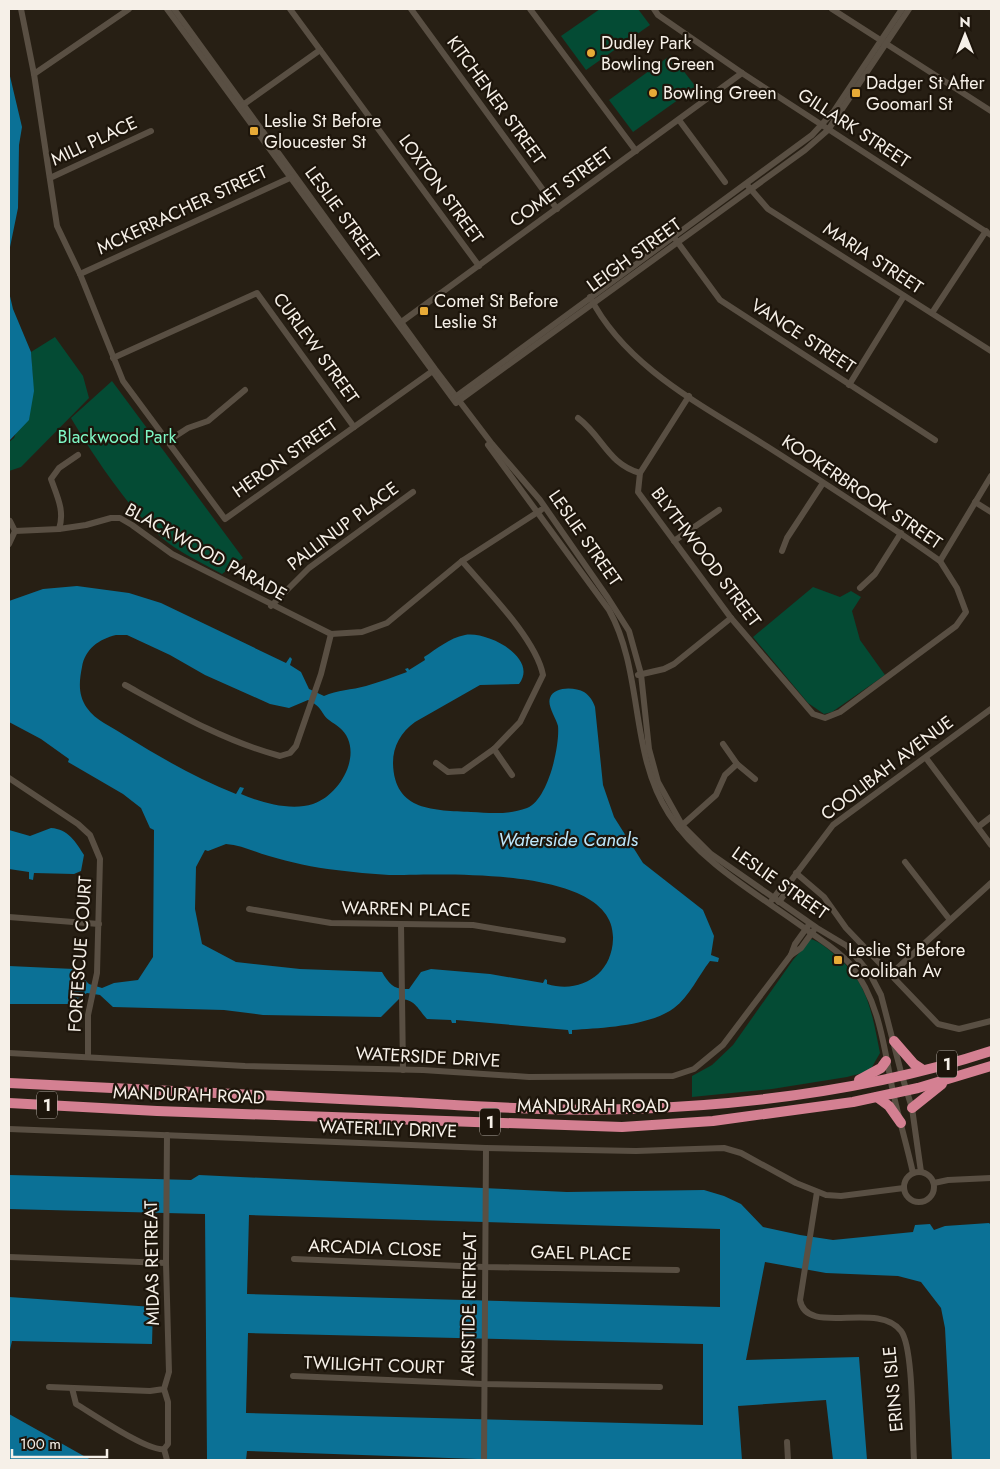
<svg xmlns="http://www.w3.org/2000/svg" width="1000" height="1469" font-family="Jost,sans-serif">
<rect width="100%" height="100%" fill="#271f14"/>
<g fill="#044b34">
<path d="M 600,9 L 638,9 L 650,25 L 586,70 L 561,36 Z"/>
<path d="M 671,55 L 696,87 L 633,132 L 609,100 Z"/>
<path d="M 55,337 L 83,376 L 89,398 L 21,467 L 9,471 L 9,442 L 14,438 L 33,384 L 31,352 Z"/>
<path d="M 112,381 L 243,558 L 222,574 C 206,565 189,557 174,547 C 137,522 94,457 71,418 Z"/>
<path d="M 813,587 L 840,597 L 851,591 L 861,597 L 852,611 L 860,640 L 885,675 L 832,712 L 824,714 L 808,703 L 753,637 Z"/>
<path d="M 811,939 C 820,942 827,948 834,954 C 868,981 872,1013 880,1053 L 872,1067 L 866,1072 L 847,1077 L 772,1089 L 692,1097 L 692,1076 L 712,1065 L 733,1045 L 793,960 Z"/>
</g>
<g fill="#0b7196" fill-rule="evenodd">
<path d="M 9,72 L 22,127 L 19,145 L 18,208 L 9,252 Z"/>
<path d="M 9,292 L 13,309 L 31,352 L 34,391 L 29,420 L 9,441 Z"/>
<path d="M 77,586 L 129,593 L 161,603 L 286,663 L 290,657 L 292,659 L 290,665 L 301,672 L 309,689 L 324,696 C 337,690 352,690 366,686 C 380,682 393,677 407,672 L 405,669 L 408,668 L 409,670 L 425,660 L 424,657 C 437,649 449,638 465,635 C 488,631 539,658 519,684 L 480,685 L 415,722 C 401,732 393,746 393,763 C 394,812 435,810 471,812 C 490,813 509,815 527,808 C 548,800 560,746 558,726 C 556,718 547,706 550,698 C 554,686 575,687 584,692 C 590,696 593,701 595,707 L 603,785 L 614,817 L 643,863 L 703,910 L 714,936 L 711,955 L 719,958 L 718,962 L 710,961 C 699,975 689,997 674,1008 C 650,1026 602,1028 572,1030 L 572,1034 L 569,1034 L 568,1030 L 456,1020 L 456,1023 L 452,1023 L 451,1020 L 427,1019 C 417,1008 415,999 399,999 L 381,1017 L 263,1015 L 224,1010 L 113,1007 L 100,995 L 87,993 L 69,1004 L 9,1004 L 9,966 L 74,969 L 89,984 L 102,988 L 114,983 L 138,980 L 153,957 L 154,830 L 150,828 L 141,808 L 123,794 L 68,762 L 69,759 L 41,739 L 9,722 L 9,601 L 43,589 ZM 116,635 L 127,635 L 170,655 L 205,675 L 270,704 L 289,708 L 308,700 C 324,708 320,713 329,720 C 337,726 344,729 348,739 C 358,763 337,796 313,804 C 291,811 262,803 241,794 L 244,788 L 240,787 L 236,794 C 196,778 161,758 124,735 C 112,727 95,720 87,708 C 78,695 79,682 82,667 C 85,649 99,639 116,635 ZM 226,844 C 241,845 255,852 269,856 C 290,862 314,868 336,870 C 353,872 371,874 389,875 C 437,875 616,864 613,939 C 612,975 580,994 547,984 L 547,980 L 545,979 L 543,983 L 490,974 L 431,969 L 421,972 L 409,989 C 394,990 389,984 382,972 L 300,969 L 236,962 L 202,944 L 195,909 L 196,867 L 205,850 L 208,851 Z"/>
<path d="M 51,828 C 68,829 76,842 84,855 L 81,871 L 74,874 L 34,873 L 33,880 L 29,879 L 29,872 L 9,869 L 9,830 L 30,836 Z"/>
<path d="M 9,1175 L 191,1180 L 199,1175 L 567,1192 L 704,1190 L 724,1196 L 741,1204 L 763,1227 L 800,1235 L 833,1240 L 913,1232 L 915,1225 L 930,1224 L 934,1230 L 945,1226 L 989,1223 L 991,1225 L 991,1460 L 952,1460 L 945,1328 L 941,1308 L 921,1282 L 898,1276 L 826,1273 L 765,1262 L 746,1360 L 859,1357 L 867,1460 L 833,1460 L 826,1400 L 738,1406 L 742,1460 L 506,1460 L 247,1451 L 246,1460 L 207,1460 L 205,1214 L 9,1209 ZM 249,1215 L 720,1229 L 720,1307 L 247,1294 ZM 248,1333 L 703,1344 L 703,1425 L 246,1413 Z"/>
<path d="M 9,1297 L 153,1307 L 152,1344 L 12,1341 L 9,1354 Z"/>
<path d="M 9,1414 L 91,1460 L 9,1460 Z"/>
</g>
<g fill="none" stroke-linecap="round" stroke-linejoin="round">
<g stroke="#594f43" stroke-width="6">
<path d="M 21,9 L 34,74 L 57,226 L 80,274 L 123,381 L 225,519 L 434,370"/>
<path d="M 167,9 L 456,403"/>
<path d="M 174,9 L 435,369 L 492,444 L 540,500 L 608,598 L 629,631 L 634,649 L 641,674 L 649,749 L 658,782 L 682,825 L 711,854 L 817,928 L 847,946 L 870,974 L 881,995 L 902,1076 L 912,1108 L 921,1172"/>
<path d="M 290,9 L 479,266"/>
<path d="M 411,9 L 557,209"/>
<path d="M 530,9 L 636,151"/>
<path d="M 654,9 L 658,15 L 742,73 L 991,235"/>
<path d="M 832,9 L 991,111"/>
<path d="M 34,74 L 129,9"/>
<path d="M 240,107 L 320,50"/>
<path d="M 679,120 L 725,182"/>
<path d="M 50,178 L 151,131"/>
<path d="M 748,186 L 768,209 L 991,351"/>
<path d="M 676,240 L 720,300 L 935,440"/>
<path d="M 80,274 L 292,177"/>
<path d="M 590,297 C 626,368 704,406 768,447 C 826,484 884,521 940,561 L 957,588 L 966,612 L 956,626 L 840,712 L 825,718 L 813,714 L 731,618 L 638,492 L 640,473 L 689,396"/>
<path d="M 932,313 L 986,231"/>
<path d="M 400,323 L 742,73"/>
<path d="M 113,358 L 257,293 L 354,427"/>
<path d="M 849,385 L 904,296"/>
<path d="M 454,398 L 812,135 L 834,111 L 902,9"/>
<path d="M 457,402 L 805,150 L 828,130 L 909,9"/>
<path d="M 578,418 C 603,437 608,464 640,473"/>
<path d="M 168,441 L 188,428 L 208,421 L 245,390"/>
<path d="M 488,445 L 609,610 C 644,673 629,753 669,814 C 700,863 761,896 807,930 C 822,941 838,950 851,965 C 880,1002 884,1048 893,1092 C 899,1119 907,1146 913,1173"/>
<path d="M 975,502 L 991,512"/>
<path d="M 10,521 L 15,531"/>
<path d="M 59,529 C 65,511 57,496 51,479 L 59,468 L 78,455"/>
<path d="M 674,541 L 719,510"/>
<path d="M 9,544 L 15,531 L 59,529 L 86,525 L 111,518 L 120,518 L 132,525 L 172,554 L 331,634 L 362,632 L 387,623 L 462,561 L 541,510"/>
<path d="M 782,551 L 787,538 L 823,483"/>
<path d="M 940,561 L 991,476"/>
<path d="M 860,588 L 875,574 L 901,533"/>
<path d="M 271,606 L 309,568 L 413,492"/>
<path d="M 638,675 L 664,669 L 674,664 L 731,618"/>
<path d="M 125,685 C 176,713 224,741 280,756 L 290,753 L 296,746 L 321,674 L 331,634"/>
<path d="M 723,744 L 737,764 L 755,779"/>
<path d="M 494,749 L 512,775"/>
<path d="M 926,758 L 991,845"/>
<path d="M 436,763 L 448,772 L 463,771 L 494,749 L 520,722 L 543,675 C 536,639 486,589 462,561"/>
<path d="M 9,778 L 78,824 L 90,835 L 100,859 L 97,973 L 88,1015 L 88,1056"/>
<path d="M 978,827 L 991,817"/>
<path d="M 679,828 L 716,795 L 725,775 L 737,764"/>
<path d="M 905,862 L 950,920"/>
<path d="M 796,873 L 824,897 L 846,928 L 938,1024 L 959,1029 L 991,1021"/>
<path d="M 772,900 L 784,884 L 790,882"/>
<path d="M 779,902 L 789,888 L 790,882 L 833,825 L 991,709"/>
<path d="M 249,909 L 331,923 L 473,925 L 563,940"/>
<path d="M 9,917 L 99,924"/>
<path d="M 401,924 L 403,1070"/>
<path d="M 791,955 L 801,948 L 814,930"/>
<path d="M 892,973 L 991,883"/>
<path d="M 9,1053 L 245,1066 L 423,1070 L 529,1077 L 673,1076 L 694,1069 L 723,1045 L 791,955 L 795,944 L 808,926"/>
<path d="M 9,1129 L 486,1148 L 636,1151 L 724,1148 L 741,1153 L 796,1183 L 826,1195 L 841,1196 L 904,1188"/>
<circle cx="919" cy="1187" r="15"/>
<path d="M 934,1183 L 948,1180 L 991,1178"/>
<path d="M 817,1192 L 800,1300 C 806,1337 878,1300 901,1331 C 914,1348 912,1435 914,1460"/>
<path d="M 9,1257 L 166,1263"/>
<path d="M 294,1259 L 484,1267 L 677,1270"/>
<path d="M 293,1376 L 483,1384 L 660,1387"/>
<path d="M 49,1387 L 150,1391 L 164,1389 L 169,1372 L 166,1263 L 167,1135"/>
<path d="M 72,1388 L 76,1404 C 93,1414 148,1452 164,1449 L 168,1444 L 168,1402 L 164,1389"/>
<path d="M 787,1442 L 788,1460"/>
<path d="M 164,1449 L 167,1460"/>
<path d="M 484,1460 L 486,1148"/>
</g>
<g stroke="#d48092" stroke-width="10">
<path d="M 894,1041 L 914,1064 L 923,1070"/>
<path d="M 859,1080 L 881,1068 L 886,1061"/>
<path d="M 9,1083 C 133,1089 257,1095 381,1101 C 463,1105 547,1112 629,1109 C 751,1105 875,1089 991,1051"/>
<path d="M 877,1097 L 889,1106 L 901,1123"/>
<path d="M 9,1103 L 157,1111 L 622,1127 L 713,1121 L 853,1102 L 918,1088 L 991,1066"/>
<path d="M 912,1108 L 942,1084"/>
</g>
</g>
<g fill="#e8ab37" stroke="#1d150b" stroke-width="2">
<circle cx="591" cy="53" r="5"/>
<circle cx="653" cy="93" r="5"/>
<rect x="851" y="88" width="10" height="10" rx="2.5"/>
<rect x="249" y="126" width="10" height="10" rx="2.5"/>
<rect x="419" y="306" width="10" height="10" rx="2.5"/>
<rect x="833" y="955" width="10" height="10" rx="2.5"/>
</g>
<g text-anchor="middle" stroke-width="4.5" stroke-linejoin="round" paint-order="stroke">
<g fill="#1d150b" stroke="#b5aea6" stroke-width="1">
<rect x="937" y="1050.5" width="20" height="27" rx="4"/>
<rect x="37" y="1091.5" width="20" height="27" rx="4"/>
<rect x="480" y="1108.5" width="20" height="27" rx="4"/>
</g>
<g font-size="16" font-weight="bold" fill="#f6f0e8">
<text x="947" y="1070">1</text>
<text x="47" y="1111">1</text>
<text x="490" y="1128">1</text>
</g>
<g font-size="18" fill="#f6f0e8" stroke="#1d150b" text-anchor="start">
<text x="601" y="49">Dudley Park<tspan x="601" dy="21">Bowling Green</tspan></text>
<text x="866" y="89">Dadger St After<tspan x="866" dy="21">Goomarl St</tspan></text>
<text x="663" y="99">Bowling Green</text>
<text x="264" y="127">Leslie St Before<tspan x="264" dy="21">Gloucester St</tspan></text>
<text x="434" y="307">Comet St Before<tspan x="434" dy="21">Leslie St</tspan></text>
<text x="848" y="956">Leslie St Before<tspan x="848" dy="21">Coolibah Av</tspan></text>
</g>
<g font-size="18" fill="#f6f0e8" stroke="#1d150b">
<text transform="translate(496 100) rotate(54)" y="6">KITCHENER STREET</text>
<text transform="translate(854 128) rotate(33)" y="6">GILLARK STREET</text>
<text transform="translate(94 141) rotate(-25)" y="6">MILL PLACE</text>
<text transform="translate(561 187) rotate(-36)" y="6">COMET STREET</text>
<text transform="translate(441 189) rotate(54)" y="6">LOXTON STREET</text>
<text transform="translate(182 210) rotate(-25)" y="6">MCKERRACHER STREET</text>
<text transform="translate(342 214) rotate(54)" y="6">LESLIE STREET</text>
<text transform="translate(634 255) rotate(-36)" y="6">LEIGH STREET</text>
<text transform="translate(873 258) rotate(33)" y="6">MARIA STREET</text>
<text transform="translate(803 336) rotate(33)" y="6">VANCE STREET</text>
<text transform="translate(316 348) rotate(54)" y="6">CURLEW STREET</text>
<text transform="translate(285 458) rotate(-35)" y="6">HERON STREET</text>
<text transform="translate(862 492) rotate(34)" y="6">KOOKERBROOK STREET</text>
<text transform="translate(343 526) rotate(-37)" y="6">PALLINUP PLACE</text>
<text transform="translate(585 538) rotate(55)" y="6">LESLIE STREET</text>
<text transform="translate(206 552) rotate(29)" y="6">BLACKWOOD PARADE</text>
<text transform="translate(706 557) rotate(53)" y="6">BLYTHWOOD STREET</text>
<text transform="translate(887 768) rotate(-37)" y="6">COOLIBAH AVENUE</text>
<text transform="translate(780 883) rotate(35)" y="6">LESLIE STREET</text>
<text transform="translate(406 909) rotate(1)" y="6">WARREN PLACE</text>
<text transform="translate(80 954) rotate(-86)" y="6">FORTESCUE COURT</text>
<text transform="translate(428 1057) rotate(3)" y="6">WATERSIDE DRIVE</text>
<text transform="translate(189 1095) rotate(2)" y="6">MANDURAH ROAD</text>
<text x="593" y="1112">MANDURAH ROAD</text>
<text transform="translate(388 1129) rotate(2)" y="6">WATERLILY DRIVE</text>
<text transform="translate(375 1248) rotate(2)" y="6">ARCADIA CLOSE</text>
<text transform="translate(581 1253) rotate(1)" y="6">GAEL PLACE</text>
<text transform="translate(152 1263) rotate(-91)" y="6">MIDAS RETREAT</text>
<text transform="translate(469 1304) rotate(-89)" y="6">ARISTIDE RETREAT</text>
<text transform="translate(374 1365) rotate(2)" y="6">TWILIGHT COURT</text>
<text transform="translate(893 1389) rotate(-95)" y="6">ERINS ISLE</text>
</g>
<g font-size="18" fill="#7ff7c5" stroke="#1d150b">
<text x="117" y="443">Blackwood Park</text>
</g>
<g font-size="19" font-style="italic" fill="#bde7fc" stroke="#1d150b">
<text x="568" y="846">Waterside Canals</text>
</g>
</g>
<rect width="1000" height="1469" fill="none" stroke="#f6f0e8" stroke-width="20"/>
<g transform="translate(965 35)" stroke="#1d150b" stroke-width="4" paint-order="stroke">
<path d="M0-4L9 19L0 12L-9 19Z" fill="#f6f0e8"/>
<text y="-8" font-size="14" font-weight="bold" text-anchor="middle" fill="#f6f0e8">N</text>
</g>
<path d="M12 1449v8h95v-8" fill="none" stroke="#f6f0e8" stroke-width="2.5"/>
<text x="20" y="1449" font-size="15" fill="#f6f0e8" stroke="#1d150b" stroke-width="4" paint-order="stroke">100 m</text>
</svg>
